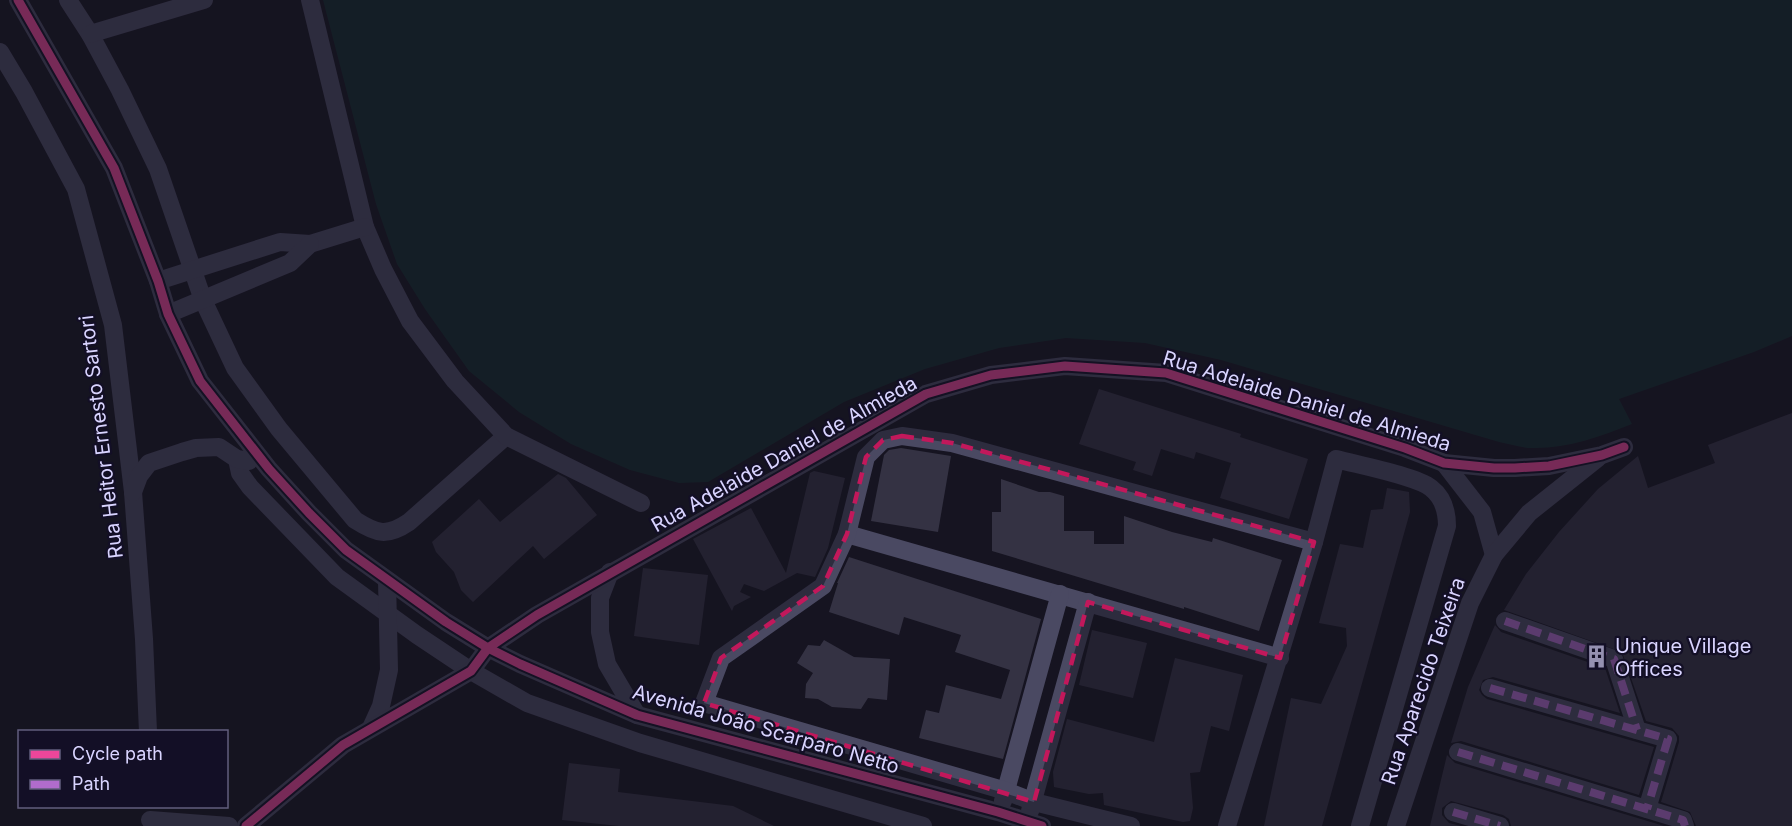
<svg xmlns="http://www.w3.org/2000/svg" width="1792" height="826" font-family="Inter,sans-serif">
<rect width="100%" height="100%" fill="#161421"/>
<path fill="#132c2d" d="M 323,0 L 1792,0 L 1792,336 L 1754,352 L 1619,399 L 1632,424 C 1600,437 1566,449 1532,448 C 1521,448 1510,444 1499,442 L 1221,360 L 1145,343 L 1066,338 L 999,348 L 925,369 L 844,402 L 708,482 L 679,483 L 630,470 L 571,444 L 519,412 L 469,371 L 425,309 L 397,264 L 376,204 Z"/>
<g fill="#343243">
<path d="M 1099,389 L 1241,434 L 1240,437 L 1308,459 L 1289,519 L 1220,498 L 1231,463 L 1196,452 L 1194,459 L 1161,449 L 1152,476 L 1133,470 L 1136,462 L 1079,444 Z"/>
<path d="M 1792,413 L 1792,826 L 1696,826 L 1690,812 L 1661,802 L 1679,742 L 1679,736 L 1672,728 L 1646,721 L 1622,652 L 1504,610 L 1526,574 L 1559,532 L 1598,489 L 1638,456 L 1648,488 L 1715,463 L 1708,445 Z"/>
<path d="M 901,448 L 951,456 L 938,532 L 871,521 L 884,455 L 889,450 Z"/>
<path d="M 814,471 L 845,478 L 828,548 L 815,577 L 797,573 L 764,591 L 744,584 L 740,592 L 751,597 L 734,606 L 732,611 L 693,539 L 751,508 L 786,573 L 810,473 Z"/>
<path d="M 558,474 L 566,478 L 597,515 L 544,559 L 533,546 L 473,602 L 461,590 L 454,572 L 436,552 L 432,542 L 479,499 L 500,522 Z"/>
<path d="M 1001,479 L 1039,492 L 1050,492 L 1064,496 L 1064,531 L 1094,531 L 1094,544 L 1124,544 L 1124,516 L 1172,532 L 1212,542 L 1213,538 L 1282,560 L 1259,631 L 1184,607 L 1184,609 L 992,551 L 992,512 L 1001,512 Z"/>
<path d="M 1387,488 L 1409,492 L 1410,512 L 1322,826 L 1264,826 L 1291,698 L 1321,704 L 1347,646 L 1346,628 L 1319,623 L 1340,544 L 1363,548 L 1371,510 L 1383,509 Z"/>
<path d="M 849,557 L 1041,619 L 1003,759 L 919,738 L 926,710 L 939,713 L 946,685 L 1001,699 L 1010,670 L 955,652 L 961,635 L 904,617 L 899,635 L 829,612 L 838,583 L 837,583 Z"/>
<path d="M 643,568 L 708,575 L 699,645 L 634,636 Z"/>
<path d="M 1495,625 L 1501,632 L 1605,668 L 1620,713 L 1493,677 L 1483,680 L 1479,690 L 1482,695 L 1487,699 L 1654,747 L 1639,795 L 1461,741 L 1451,743 L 1468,687 Z"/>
<path d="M 1092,630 L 1147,643 L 1133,698 L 1079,685 Z"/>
<path d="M 824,640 L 854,657 L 890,659 L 887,700 L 868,698 L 861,709 L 832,707 L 818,699 L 805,698 L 806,684 L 813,673 L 797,663 L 808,645 L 820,646 Z"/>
<path d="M 1175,658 L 1243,675 L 1229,731 L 1211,726 L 1200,772 L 1190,773 L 1193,808 L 1190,821 L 1183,822 L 1104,805 L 1103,793 L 1089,794 L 1054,787 L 1053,772 L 1067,719 L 1154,742 Z"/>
<path d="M 1447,755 L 1455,763 L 1664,826 L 1511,826 L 1509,819 L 1503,815 L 1451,801 L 1442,808 L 1442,815 L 1449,823 L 1461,826 L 1430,826 Z"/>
<path d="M 569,763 L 620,769 L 618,792 L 733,806 L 774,826 L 619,826 L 562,820 Z"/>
</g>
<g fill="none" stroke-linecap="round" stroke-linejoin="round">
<g stroke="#4a4962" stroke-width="18">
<path d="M 18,0 L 114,168 L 158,281 L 168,314 L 200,381 L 269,469 L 309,513 L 346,550 L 446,622 L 488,648 L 520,664 L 637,715 L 998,812 L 1042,826"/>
<path d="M 68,0 L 90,34 L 120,90 L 158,169 L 203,300 L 235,368 L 279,429 L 355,520 C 377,534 387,537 409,522 L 506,436"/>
<path d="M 310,0 L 365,227 L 383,269 L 410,321 L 455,381 L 506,436 L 641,503"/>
<path d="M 90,34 L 204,0"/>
<path d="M 0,52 L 24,92 L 76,189 L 113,325 L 133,492 L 144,639 L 148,732"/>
<path d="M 158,281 L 280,242 L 310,244 L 365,227"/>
<path d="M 168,314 L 290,263 L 310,244"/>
<path d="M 237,459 L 240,473 L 250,487 L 337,577 L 417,635 L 471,671 L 527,703 L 640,743 L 923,826"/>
<path d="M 1444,463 L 1482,512 L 1494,555"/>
<path d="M 133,492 L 139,476 L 149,463 L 182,452 L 196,448 L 219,447 L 237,459 L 249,461"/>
<path d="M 847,534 L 1280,658"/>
<path d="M 610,572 L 600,598 L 600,632 L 607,664 L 637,715"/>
<path d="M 1505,621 L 1614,659 L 1637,730"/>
<path d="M 1490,688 L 1668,739 L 1647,809"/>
<path d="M 371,728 L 381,706 L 389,670 L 387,580"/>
<path d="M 1458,752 L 1683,820 L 1685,826"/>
<path d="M 1003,801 L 1060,594"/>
<path d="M 1030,811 L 1088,602"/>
<path d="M 1453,812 L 1500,826"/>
<path d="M 150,820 L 229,826"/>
<path d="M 246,826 L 343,745 L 471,671 L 488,648 L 537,615 L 926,394 L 991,375 L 1065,366 L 1166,373 L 1405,448 L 1444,463 L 1494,468 L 1515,468 L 1549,466 L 1602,455 L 1624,447"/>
<path d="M 1131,826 L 1034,802 L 1006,791 L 704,703 L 721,658 L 823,586 L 847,534 L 866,457 L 883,440 L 902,436 L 952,443 L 1314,542"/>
<path d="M 1227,826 L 1314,542 L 1336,459 C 1358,465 1416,476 1431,488 C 1444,498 1447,512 1447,526 L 1360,826"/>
<path d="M 1396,826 L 1470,603 L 1494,555 L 1529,513 L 1598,458"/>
</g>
<g stroke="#b06ccc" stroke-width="8" stroke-dasharray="15 8" stroke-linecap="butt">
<path d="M 1505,621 L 1614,659 L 1637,730"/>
<path d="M 1490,688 L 1668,739 L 1647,809"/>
<path d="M 1458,752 L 1683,820 L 1685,826"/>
<path d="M 1453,812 L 1500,826"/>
</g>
<defs>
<g id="cycleway">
<path d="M 18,0 L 114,168 L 158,281 L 168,314 L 200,381 L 269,469 L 309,513 L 346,550 L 446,622 L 488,648 L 520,664 L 637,715 L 998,812 L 1042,826"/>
<path d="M 246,826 L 343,745 L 471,671 L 488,648 L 537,615 L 926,394 L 991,375 L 1065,366 L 1166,373 L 1405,448 L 1444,463 L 1494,468 L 1515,468 L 1549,466 L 1602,455 L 1624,447"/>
</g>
</defs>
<use href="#cycleway" stroke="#130f26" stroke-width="13"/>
<use href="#cycleway" stroke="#ed469a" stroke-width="9"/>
</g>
<path d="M0 0H1792V826H0ZM 902,436 L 952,443 L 1314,542 L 1280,658 L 1088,602 L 1034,802 L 704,703 L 721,658 L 823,586 L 847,534 L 866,457 L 883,440 Z" fill="#161421" fill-opacity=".55" fill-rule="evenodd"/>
<path fill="none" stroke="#c2185b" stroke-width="4.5" stroke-dasharray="12 8" stroke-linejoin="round" d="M 902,436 L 952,443 L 1314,542 L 1280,658 L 1088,602 L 1034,802 L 704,703 L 721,658 L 823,586 L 847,534 L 866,457 L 883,440 Z"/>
<defs>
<symbol id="building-bare" viewBox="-9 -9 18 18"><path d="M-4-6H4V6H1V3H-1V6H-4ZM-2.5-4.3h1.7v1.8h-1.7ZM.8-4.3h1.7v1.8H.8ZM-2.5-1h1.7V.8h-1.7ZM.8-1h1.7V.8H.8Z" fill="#9591b1" stroke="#130f26" stroke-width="2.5" paint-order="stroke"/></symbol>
</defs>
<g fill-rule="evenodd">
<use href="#building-bare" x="1580" y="640" width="33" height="33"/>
</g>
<g text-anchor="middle" stroke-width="4.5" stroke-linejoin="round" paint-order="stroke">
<g font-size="20" fill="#d9d4ff" stroke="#130f26">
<text transform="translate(1307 401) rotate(17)" y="7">Rua Adelaide Daniel de Almieda</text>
<text transform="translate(101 437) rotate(-97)" y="7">Rua Heitor Ernesto Sartori</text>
<text transform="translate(784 454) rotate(-29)" y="7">Rua Adelaide Daniel de Almieda</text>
<text transform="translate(1423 681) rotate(-71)" y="7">Rua Aparecido Teixeira</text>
<text transform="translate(766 729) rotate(16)" y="7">Avenida João Scarparo Netto</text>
</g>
<g font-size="20" fill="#d9d4ff" stroke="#130f26" text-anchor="start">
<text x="1615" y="653">Unique Village<tspan x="1615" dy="23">Offices</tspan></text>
</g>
</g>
<rect x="18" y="730" width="210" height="78" fill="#130f26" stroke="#625e7d" stroke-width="1.5"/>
<rect x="30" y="750" width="30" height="9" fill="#ed469a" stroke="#625e7d" stroke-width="1.5"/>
<text x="72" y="760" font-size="18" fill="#d9d4ff">Cycle path</text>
<rect x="30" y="780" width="30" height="9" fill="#b06ccc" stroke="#625e7d" stroke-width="1.5"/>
<text x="72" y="790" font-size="18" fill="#d9d4ff">Path</text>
</svg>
